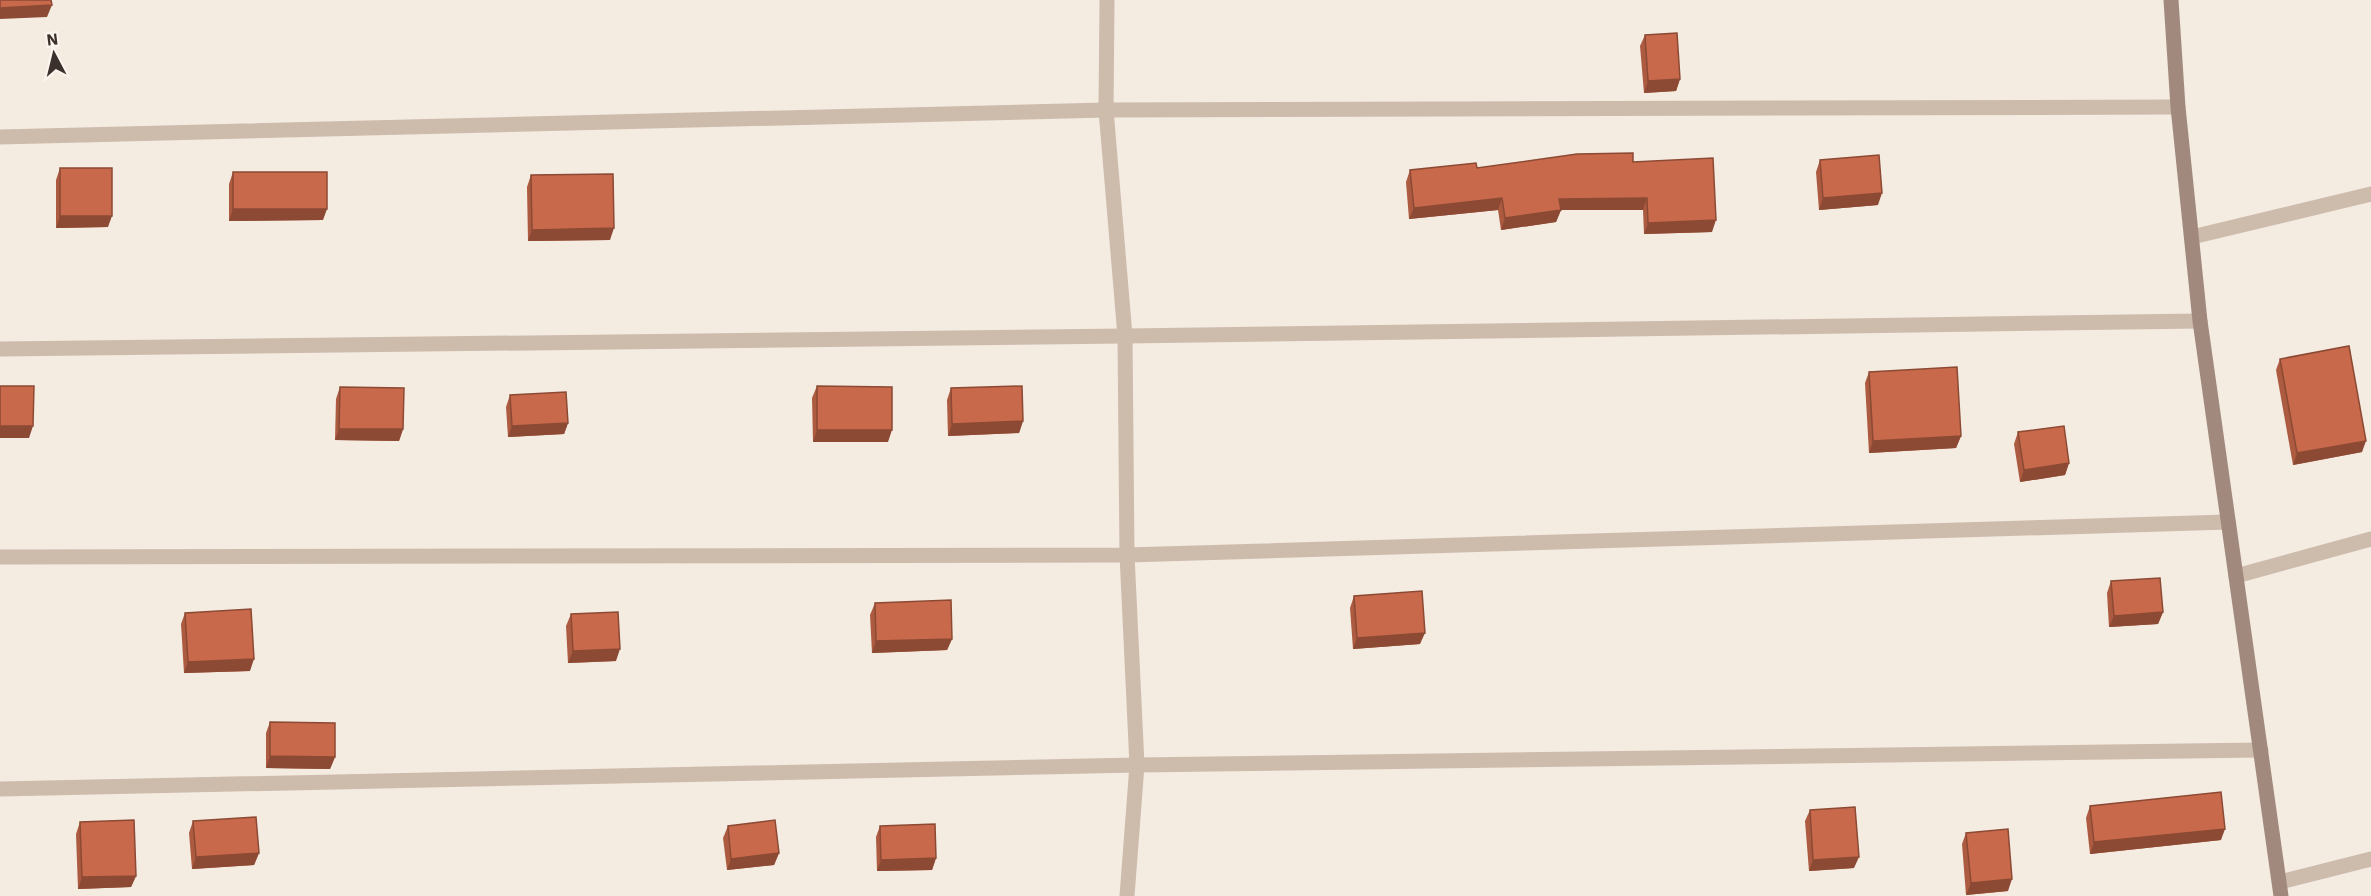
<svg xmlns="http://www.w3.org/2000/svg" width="2371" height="896" font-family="'IBM Plex Sans',sans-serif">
<rect width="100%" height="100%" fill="#f4ebe1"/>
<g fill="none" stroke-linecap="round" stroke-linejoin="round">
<g stroke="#cdbbac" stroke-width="15">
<path d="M 1107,0 L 1106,110 L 1125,336 L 1127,555 L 1137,765 L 1127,896"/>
<path d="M 0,137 L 1106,110 L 2178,107"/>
<path d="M 2192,237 L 2371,194"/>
<path d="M 0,349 L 1125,336 L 2200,321"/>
<path d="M 0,557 L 1127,555 L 2228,522"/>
<path d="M 2236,576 L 2371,539"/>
<path d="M 0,789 L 1137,765 L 2261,750"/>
<path d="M 2280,882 L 2371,859"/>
</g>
<path stroke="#a18a7d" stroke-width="15" d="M 2171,0 L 2178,107 L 2200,321 L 2281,896"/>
</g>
<g fill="#ac5a40">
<path d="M 1645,35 L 1680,79 L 1676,91 L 1644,93 L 1640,46 Z"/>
<path d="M 1820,160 L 1878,205 L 1819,210 L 1816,172 Z"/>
<path d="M 1633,162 L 1712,232 L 1644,234 L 1643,210 L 1561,210 L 1556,222 L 1501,230 L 1498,210 L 1409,219 L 1406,182 L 1410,170 Z"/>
<path d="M 60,168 L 108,227 L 56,228 L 56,180 Z"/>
<path d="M 233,172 L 323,220 L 229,221 L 229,184 Z"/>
<path d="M 531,175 L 610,240 L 528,241 L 527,187 Z"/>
<path d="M 2280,359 L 2362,452 L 2293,465 L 2276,370 Z"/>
<path d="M 1869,372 L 1961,436 L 1956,448 L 1869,453 L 1865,383 Z"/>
<path d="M 817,386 L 888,442 L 813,442 L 812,398 Z"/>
<path d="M 340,387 L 403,429 L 399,441 L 335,440 L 336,399 Z"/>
<path d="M 951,388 L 1023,421 L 1019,433 L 948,436 L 947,400 Z"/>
<path d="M 510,395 L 568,423 L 564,434 L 508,437 L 506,407 Z"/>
<path d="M 2018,432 L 2069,463 L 2065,475 L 2020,482 L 2014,444 Z"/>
<path d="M 2111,581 L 2163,612 L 2158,624 L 2109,627 L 2107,593 Z"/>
<path d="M 1354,596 L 1420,644 L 1353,649 L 1350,608 Z"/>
<path d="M 875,603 L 952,639 L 947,650 L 872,653 L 870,615 Z"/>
<path d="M 185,613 L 250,671 L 184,673 L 181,624 Z"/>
<path d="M 571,614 L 616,661 L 568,663 L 566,626 Z"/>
<path d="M 270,722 L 335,757 L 330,769 L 266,768 L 266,733 Z"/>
<path d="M 2090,806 L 2221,840 L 2090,854 L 2086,818 Z"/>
<path d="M 1810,810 L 1854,868 L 1809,871 L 1805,821 Z"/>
<path d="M 193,821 L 259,853 L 254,865 L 192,869 L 189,833 Z"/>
<path d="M 80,822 L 136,876 L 131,887 L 78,889 L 76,834 Z"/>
<path d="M 728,826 L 779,853 L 774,865 L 727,870 L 723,838 Z"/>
<path d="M 880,826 L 936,858 L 932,870 L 877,871 L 876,837 Z"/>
<path d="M 1966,833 L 2008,891 L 1966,895 L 1962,844 Z"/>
</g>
<g fill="#8c4a34">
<path d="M 52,5 L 47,17 L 0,19 L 0,8 Z"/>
<path d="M 1680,79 L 1676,91 L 1644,93 L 1648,81 Z"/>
<path d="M 1882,193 L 1878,205 L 1819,210 L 1823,198 Z"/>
<path d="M 1502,198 L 1498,210 L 1409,219 L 1414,208 Z"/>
<path d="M 1647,198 L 1643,210 L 1561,210 L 1556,222 L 1501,230 L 1505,218 L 1559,199 Z"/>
<path d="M 233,209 L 327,209 L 323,220 L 229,221 Z"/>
<path d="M 60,216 L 112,216 L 108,227 L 56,228 Z"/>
<path d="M 1716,220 L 1712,232 L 1644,234 L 1648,223 Z"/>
<path d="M 614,228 L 610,240 L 528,241 L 532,230 Z"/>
<path d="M 1023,421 L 1019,433 L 948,436 L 952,424 Z"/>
<path d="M 568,423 L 564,434 L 508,437 L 512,426 Z"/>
<path d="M 0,426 L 33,426 L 29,438 L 0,438 Z"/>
<path d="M 339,429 L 403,429 L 399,441 L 335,440 Z"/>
<path d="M 817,430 L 892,430 L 888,442 L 813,442 Z"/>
<path d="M 1961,436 L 1956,448 L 1869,453 L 1873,441 Z"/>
<path d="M 2366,441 L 2362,452 L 2293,465 L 2297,453 Z"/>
<path d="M 2069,463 L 2065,475 L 2020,482 L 2024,470 Z"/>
<path d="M 2163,612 L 2158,624 L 2109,627 L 2114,616 Z"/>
<path d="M 1425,633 L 1420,644 L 1353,649 L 1357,638 Z"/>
<path d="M 952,639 L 947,650 L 872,653 L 876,641 Z"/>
<path d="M 620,649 L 616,661 L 568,663 L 573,651 Z"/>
<path d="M 254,659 L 250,671 L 184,673 L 188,662 Z"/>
<path d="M 270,756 L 335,757 L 330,769 L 266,768 Z"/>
<path d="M 2225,829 L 2221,840 L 2090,854 L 2094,842 Z"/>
<path d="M 259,853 L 254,865 L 192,869 L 196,857 Z"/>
<path d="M 779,853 L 774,865 L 727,870 L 731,859 Z"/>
<path d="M 1859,857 L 1854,868 L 1809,871 L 1813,860 Z"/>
<path d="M 936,858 L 932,870 L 877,871 L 881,860 Z"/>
<path d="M 136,876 L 131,887 L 78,889 L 82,877 Z"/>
<path d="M 2012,879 L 2008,891 L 1966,895 L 1971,883 Z"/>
</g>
<g fill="#c8694b" stroke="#8c4a34" stroke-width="1.5">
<path d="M 0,0 L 51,0 L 52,5 L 0,8 Z"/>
<path d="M 1677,33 L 1680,79 L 1648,81 L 1645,35 Z"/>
<path d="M 1633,153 L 1633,162 L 1713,158 L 1716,220 L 1648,223 L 1647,198 L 1559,199 L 1561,210 L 1505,218 L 1502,198 L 1414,208 L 1410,170 L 1476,163 L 1477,168 L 1577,154 Z"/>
<path d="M 1879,155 L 1882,193 L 1823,198 L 1820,160 Z"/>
<rect x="60" y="168" width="52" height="48"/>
<rect x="233" y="172" width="94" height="37"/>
<path d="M 613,174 L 614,228 L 532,230 L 531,175 Z"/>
<path d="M 2349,346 L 2366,441 L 2297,453 L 2280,359 Z"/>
<path d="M 1957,367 L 1961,436 L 1873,441 L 1869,372 Z"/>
<path d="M 0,386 L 34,386 L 33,426 L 0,426 Z"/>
<path d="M 817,386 L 892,387 L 892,430 L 817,430 Z"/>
<path d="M 1022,386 L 1023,421 L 952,424 L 951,388 Z"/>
<path d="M 340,387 L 404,388 L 403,429 L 339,429 Z"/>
<path d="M 566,392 L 568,423 L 512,426 L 510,395 Z"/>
<path d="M 2064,426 L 2069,463 L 2024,470 L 2018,432 Z"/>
<path d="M 2160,578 L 2163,612 L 2114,616 L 2111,581 Z"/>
<path d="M 1422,591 L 1425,633 L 1357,638 L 1354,596 Z"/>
<path d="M 951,600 L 952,639 L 876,641 L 875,603 Z"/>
<path d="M 251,609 L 254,659 L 188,662 L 185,613 Z"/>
<path d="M 618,612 L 620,649 L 573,651 L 571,614 Z"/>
<path d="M 270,722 L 335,723 L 335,757 L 270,756 Z"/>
<path d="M 2221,792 L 2225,829 L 2094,842 L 2090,806 Z"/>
<path d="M 1855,807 L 1859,857 L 1813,860 L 1810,810 Z"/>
<path d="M 256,817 L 259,853 L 196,857 L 193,821 Z"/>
<path d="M 134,820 L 136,876 L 82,877 L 80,822 Z"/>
<path d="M 775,820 L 779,853 L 731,859 L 728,826 Z"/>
<path d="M 935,824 L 936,858 L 881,860 L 880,826 Z"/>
<path d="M 2008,829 L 2012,879 L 1971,883 L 1966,833 Z"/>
</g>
<g transform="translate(54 54) rotate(353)" stroke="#fbf5ee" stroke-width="4.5" paint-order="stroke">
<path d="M0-4.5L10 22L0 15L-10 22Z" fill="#3b302b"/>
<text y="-9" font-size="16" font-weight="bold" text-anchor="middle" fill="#3b302b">N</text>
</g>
</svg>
